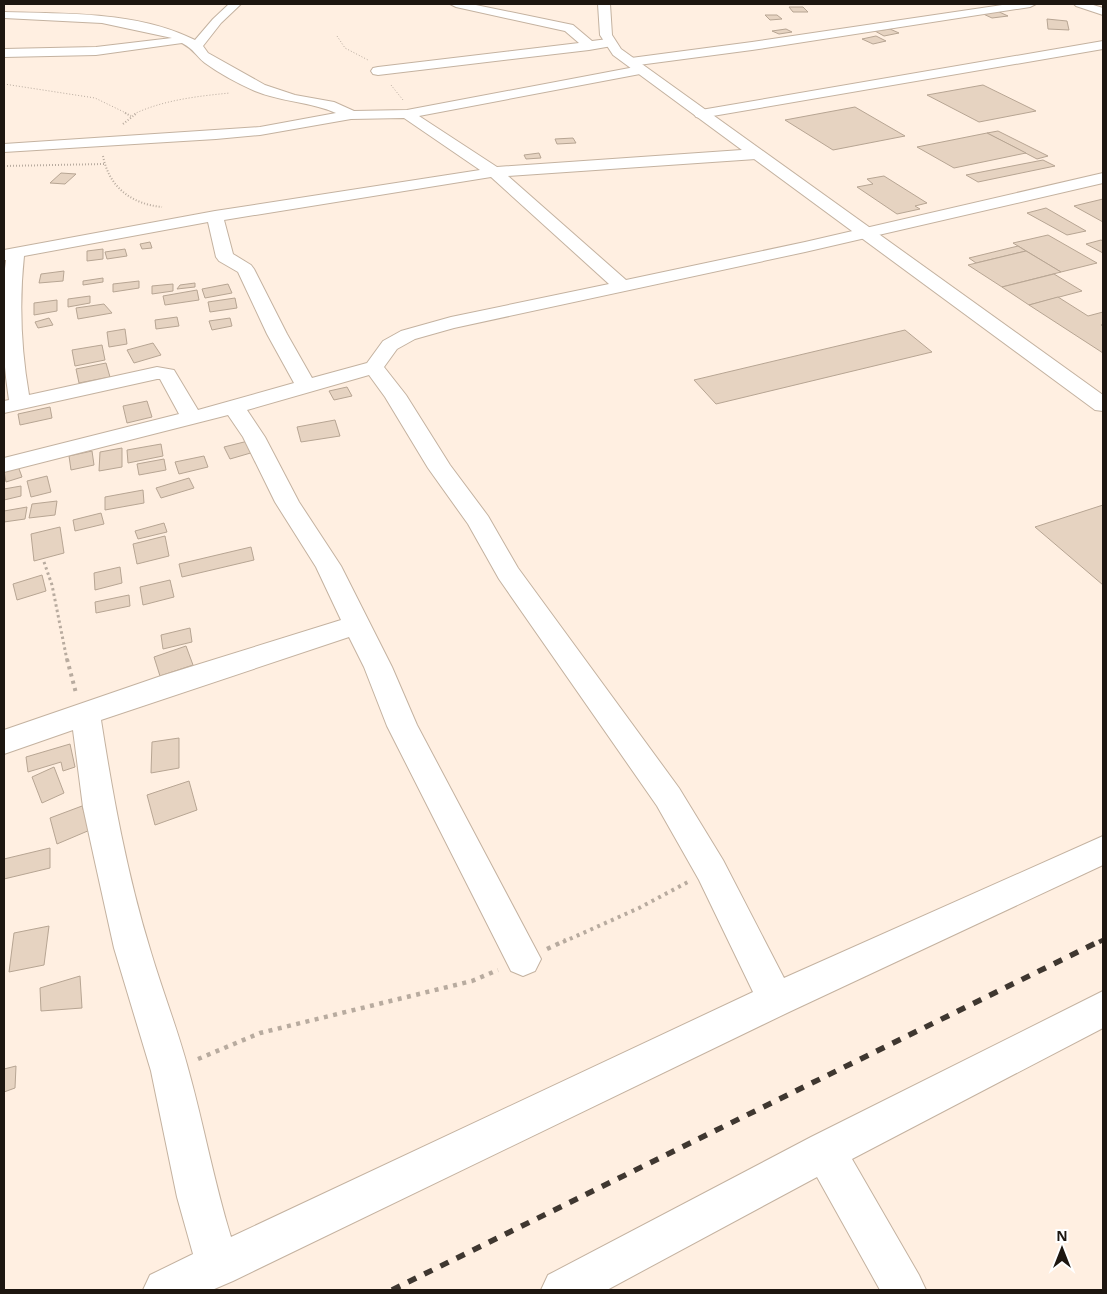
<svg xmlns="http://www.w3.org/2000/svg" width="1107" height="1294" font-family="'Noto Sans',sans-serif">
<rect width="100%" height="100%" fill="#ffefe1"/>
<g fill="#e6d3c1" stroke="#b7a593">
<path d="M 789,7 L 803,7 L 808,12 L 793,12 Z"/>
<path d="M 995,10 L 1008,16 L 992,18 L 979,12 Z"/>
<path d="M 765,15 L 777,15 L 782,19 L 770,20 Z"/>
<path d="M 1047,19 L 1067,21 L 1069,30 L 1048,29 Z"/>
<path d="M 786,29 L 792,32 L 779,34 L 772,31 Z"/>
<path d="M 890,29 L 899,33 L 884,36 L 875,31 Z"/>
<path d="M 876,36 L 886,41 L 873,44 L 862,39 Z"/>
<path d="M 983,85 L 1036,111 L 979,122 L 927,95 Z"/>
<path d="M 855,107 L 905,136 L 833,150 L 785,120 Z"/>
<path d="M 998,131 L 1048,156 L 1037,159 L 987,133 Z"/>
<path d="M 987,133 L 1026,153 L 954,168 L 917,147 Z"/>
<path d="M 573,138 L 576,143 L 557,144 L 555,139 Z"/>
<path d="M 539,153 L 541,158 L 526,159 L 524,155 Z"/>
<path d="M 1043,160 L 1055,166 L 978,182 L 966,175 Z"/>
<path d="M 61,173 L 76,174 L 65,184 L 50,183 Z"/>
<path d="M 884,176 L 927,203 L 915,206 L 920,209 L 897,214 L 857,187 L 873,184 L 867,179 Z"/>
<path d="M 1103,199 L 1103,222 L 1074,206 Z"/>
<path d="M 1046,208 L 1086,231 L 1067,235 L 1027,213 Z"/>
<path d="M 1048,235 L 1097,263 L 1061,272 L 1013,243 Z"/>
<path d="M 1101,240 L 1103,241 L 1103,253 L 1086,244 Z"/>
<path d="M 150,242 L 152,248 L 142,249 L 140,244 Z"/>
<path d="M 1018,246 L 1026,251 L 976,263 L 969,258 Z"/>
<path d="M 103,249 L 103,259 L 87,261 L 87,251 Z"/>
<path d="M 125,249 L 127,256 L 107,259 L 105,252 Z"/>
<path d="M 1026,251 L 1061,272 L 1002,287 L 968,265 Z"/>
<path d="M 64,271 L 63,281 L 39,283 L 41,274 Z"/>
<path d="M 1054,274 L 1082,291 L 1029,305 L 1002,287 Z"/>
<path d="M 103,278 L 103,282 L 83,285 L 83,281 Z"/>
<path d="M 139,281 L 139,288 L 113,292 L 113,284 Z"/>
<path d="M 195,283 L 195,287 L 177,289 L 180,285 Z"/>
<path d="M 173,284 L 173,291 L 152,294 L 152,286 Z"/>
<path d="M 228,284 L 232,293 L 205,298 L 202,289 Z"/>
<path d="M 197,290 L 199,300 L 165,305 L 163,296 Z"/>
<path d="M 90,296 L 90,303 L 68,307 L 68,299 Z"/>
<path d="M 1058,297 L 1088,316 L 1103,312 L 1103,324 L 1101,325 L 1103,326 L 1103,353 L 1029,305 Z"/>
<path d="M 235,298 L 237,308 L 210,312 L 208,302 Z"/>
<path d="M 57,300 L 57,311 L 34,315 L 34,303 Z"/>
<path d="M 104,304 L 112,313 L 78,319 L 76,308 Z"/>
<path d="M 177,317 L 179,326 L 156,329 L 155,320 Z"/>
<path d="M 49,318 L 53,325 L 38,328 L 35,322 Z"/>
<path d="M 230,318 L 232,326 L 212,330 L 209,321 Z"/>
<path d="M 125,329 L 127,344 L 109,347 L 107,332 Z"/>
<path d="M 905,330 L 932,352 L 716,404 L 694,380 Z"/>
<path d="M 153,343 L 161,355 L 134,363 L 127,350 Z"/>
<path d="M 102,345 L 105,360 L 75,366 L 72,350 Z"/>
<path d="M 106,363 L 110,377 L 79,383 L 76,369 Z"/>
<path d="M 347,387 L 352,396 L 334,400 L 329,391 Z"/>
<path d="M 147,401 L 152,417 L 127,423 L 123,406 Z"/>
<path d="M 50,407 L 52,418 L 20,425 L 18,414 Z"/>
<path d="M 335,420 L 340,436 L 301,442 L 297,427 Z"/>
<path d="M 248,441 L 254,452 L 230,459 L 224,447 Z"/>
<path d="M 161,444 L 163,456 L 128,463 L 127,450 Z"/>
<path d="M 122,448 L 122,467 L 99,471 L 100,452 Z"/>
<path d="M 92,451 L 94,465 L 71,470 L 69,456 Z"/>
<path d="M 204,456 L 208,467 L 179,474 L 175,462 Z"/>
<path d="M 164,459 L 166,470 L 139,475 L 137,464 Z"/>
<path d="M 18,466 L 22,477 L 6,482 L 4,471 Z"/>
<path d="M 47,476 L 51,492 L 31,497 L 27,481 Z"/>
<path d="M 189,478 L 194,488 L 161,498 L 156,488 Z"/>
<path d="M 21,486 L 21,496 L 4,500 L 4,489 Z"/>
<path d="M 143,490 L 144,503 L 105,510 L 105,497 Z"/>
<path d="M 57,501 L 55,515 L 29,518 L 32,504 Z"/>
<path d="M 1103,505 L 1103,585 L 1035,527 Z"/>
<path d="M 27,507 L 25,519 L 4,522 L 4,511 Z"/>
<path d="M 101,513 L 104,524 L 75,531 L 73,520 Z"/>
<path d="M 164,523 L 167,532 L 138,539 L 135,531 Z"/>
<path d="M 60,527 L 64,553 L 34,561 L 31,534 Z"/>
<path d="M 165,536 L 169,556 L 137,564 L 133,544 Z"/>
<path d="M 251,547 L 254,560 L 182,577 L 179,564 Z"/>
<path d="M 120,567 L 122,583 L 95,590 L 94,573 Z"/>
<path d="M 42,575 L 46,591 L 17,600 L 13,584 Z"/>
<path d="M 170,580 L 174,597 L 143,605 L 140,587 Z"/>
<path d="M 129,595 L 130,606 L 96,613 L 95,602 Z"/>
<path d="M 190,628 L 192,642 L 163,649 L 161,635 Z"/>
<path d="M 186,646 L 193,665 L 160,676 L 154,657 Z"/>
<path d="M 179,738 L 179,768 L 151,773 L 152,742 Z"/>
<path d="M 70,744 L 75,767 L 63,771 L 61,762 L 28,772 L 26,757 Z"/>
<path d="M 54,767 L 64,793 L 42,803 L 32,777 Z"/>
<path d="M 189,781 L 197,810 L 155,825 L 147,795 Z"/>
<path d="M 82,806 L 90,830 L 57,844 L 50,818 Z"/>
<path d="M 50,848 L 50,868 L 4,879 L 4,859 Z"/>
<path d="M 49,926 L 44,965 L 9,972 L 14,933 Z"/>
<path d="M 80,976 L 82,1008 L 41,1011 L 40,988 Z"/>
<path d="M 16,1066 L 15,1088 L 4,1092 L 4,1069 Z"/>
</g>
<g fill="none" stroke-linecap="round" stroke-linejoin="round">
<defs>
<g id="minor">
<path d="M 229,4 L 241,4 L 221,23 L 203,46 L 208,53 L 265,85 L 295,95 L 334,102 L 354,111 L 407,110 L 640,66 L 647,70 L 640,74 L 419,116 L 497,167 L 756,149 L 761,151 L 764,154 L 761,157 L 756,159 L 508,176 L 626,280 L 805,242 L 1103,173 L 1103,183 L 805,252 L 454,328 L 415,339 L 397,349 L 384,367 L 406,395 L 450,465 L 488,516 L 518,568 L 679,788 L 723,860 L 784,978 L 1103,836 L 1103,865 L 789,1012 L 233,1281 L 212,1290 L 143,1290 L 150,1275 L 193,1254 L 177,1197 L 151,1071 L 114,948 L 95,862 L 83,807 L 73,730 L 4,754 L 4,730 L 161,676 L 341,620 L 316,567 L 275,502 L 243,437 L 228,415 L 4,472 L 4,458 L 179,414 L 160,379 L 157,379 L 4,413 L 4,401 L 9,400 C 2,354 0,305 6,260 L 4,260 L 4,250 L 215,211 L 480,170 L 404,118 L 351,119 L 260,135 L 216,139 L 4,152 L 4,144 L 260,127 L 336,113 C 311,102 282,102 255,91 C 239,84 220,74 205,63 C 195,55 195,50 182,43 L 96,55 L 4,57 L 4,49 L 96,47 L 172,38 L 102,23 L 4,18 L 4,12 C 67,14 137,11 195,40 L 213,19 ZM 491,177 L 609,284 L 451,317 L 401,331 L 383,341 L 367,363 L 312,378 L 287,334 L 254,269 L 251,265 L 233,254 L 224,220 ZM 208,222 L 216,257 L 219,261 L 238,272 L 267,334 L 294,383 L 198,410 L 174,370 L 157,367 L 29,395 C 21,349 19,303 24,256 ZM 369,375 L 385,397 L 428,468 L 468,524 L 499,579 L 657,806 L 699,880 L 753,992 L 231,1237 C 214,1182 204,1126 189,1072 C 178,1030 162,990 150,949 C 127,874 113,797 101,720 L 349,637 L 364,667 L 387,726 L 511,971 L 523,976 L 535,971 L 541,959 L 417,725 L 392,667 L 341,566 L 299,502 L 265,437 L 247,410 Z"/>
<path d="M 450,4 L 471,4 L 573,25 L 592,41 L 608,39 L 614,43 L 612,46 L 589,50 L 378,75 L 373,74 L 371,71 L 373,68 L 378,67 L 579,43 L 565,31 L 456,7 Z"/>
<path d="M 1009,4 L 1036,4 L 1030,7 L 752,50 L 631,66 L 625,62 L 631,58 L 752,42 Z"/>
<path d="M 1074,4 L 1090,4 L 1103,8 L 1103,15 L 1076,6 Z"/>
<path d="M 1103,41 L 1103,49 L 701,118 L 696,117 L 694,114 L 696,111 L 701,110 Z"/>
<path d="M 1103,991 L 1103,1028 L 852,1159 L 919,1275 L 926,1290 L 880,1290 L 817,1177 L 607,1290 L 541,1290 L 548,1275 L 811,1137 Z"/>
</g>
<path id="tertiary" d="M 598,4 L 610,4 L 612,35 L 621,49 L 1103,395 L 1103,411 L 1095,410 L 613,55 L 600,35 Z"/>
</defs>
<use href="#minor" stroke="#c4b2a0" stroke-width="2"/>
<use href="#tertiary" stroke="#c4b2a0" stroke-width="2"/>
<g stroke="#b8ab9f" stroke-width="1" stroke-dasharray="1 2" stroke-linecap="butt">
<path d="M 337,36 L 345,48 L 368,60"/>
<path d="M 4,84 L 95,98 L 128,114"/>
<path d="M 391,85 L 403,100"/>
<path d="M 134,114 C 163,100 199,96 230,93"/>
</g>
<g stroke="#b8ab9f" stroke-width="2" stroke-dasharray="1 2" stroke-linecap="butt">
<path d="M 125,113 L 131,116"/>
<path d="M 123,124 L 137,113"/>
<path d="M 103,156 C 109,187 131,204 162,207"/>
<path d="M 4,166 L 104,164"/>
</g>
<path stroke="#b8ab9f" stroke-width="3" stroke-dasharray="2.5 3" stroke-linecap="butt" d="M 44,562 L 52,585 L 67,660"/>
<g stroke="#b8ab9f" stroke-width="4" stroke-dasharray="3 4.5" stroke-linecap="butt">
<path d="M 67,659 L 76,693"/>
<path d="M 563,942 L 639,908 L 688,882"/>
</g>
<g stroke="#b8ab9f" stroke-width="4.5" stroke-dasharray="4 5.5" stroke-linecap="butt">
<path d="M 547,949 L 566,940"/>
<path d="M 198,1059 L 260,1033 L 472,981 L 498,970"/>
</g>
<use href="#minor" fill="#fff" fill-rule="evenodd"/>
<use href="#tertiary" fill="#fff" fill-rule="evenodd"/>
<path stroke="#3f3730" stroke-width="4.5" stroke-dasharray="7 7" stroke-linecap="butt" d="M 1099,942 L 1103,940"/>
<path stroke="#3f3730" stroke-width="5.5" stroke-dasharray="9 9" stroke-linecap="butt" d="M 392,1290 L 1102,940"/>
</g>
<rect width="1107" height="1294" fill="none" stroke="#1d1610" stroke-width="10"/>
<g transform="translate(1062 1249)" stroke="#ffffff" stroke-width="4" paint-order="stroke">
<path d="M0-4L9 19L0 12L-9 19Z" fill="#1d1610"/>
<text y="-8" font-size="14" font-weight="bold" text-anchor="middle" fill="#1d1610">N</text>
</g>
</svg>
